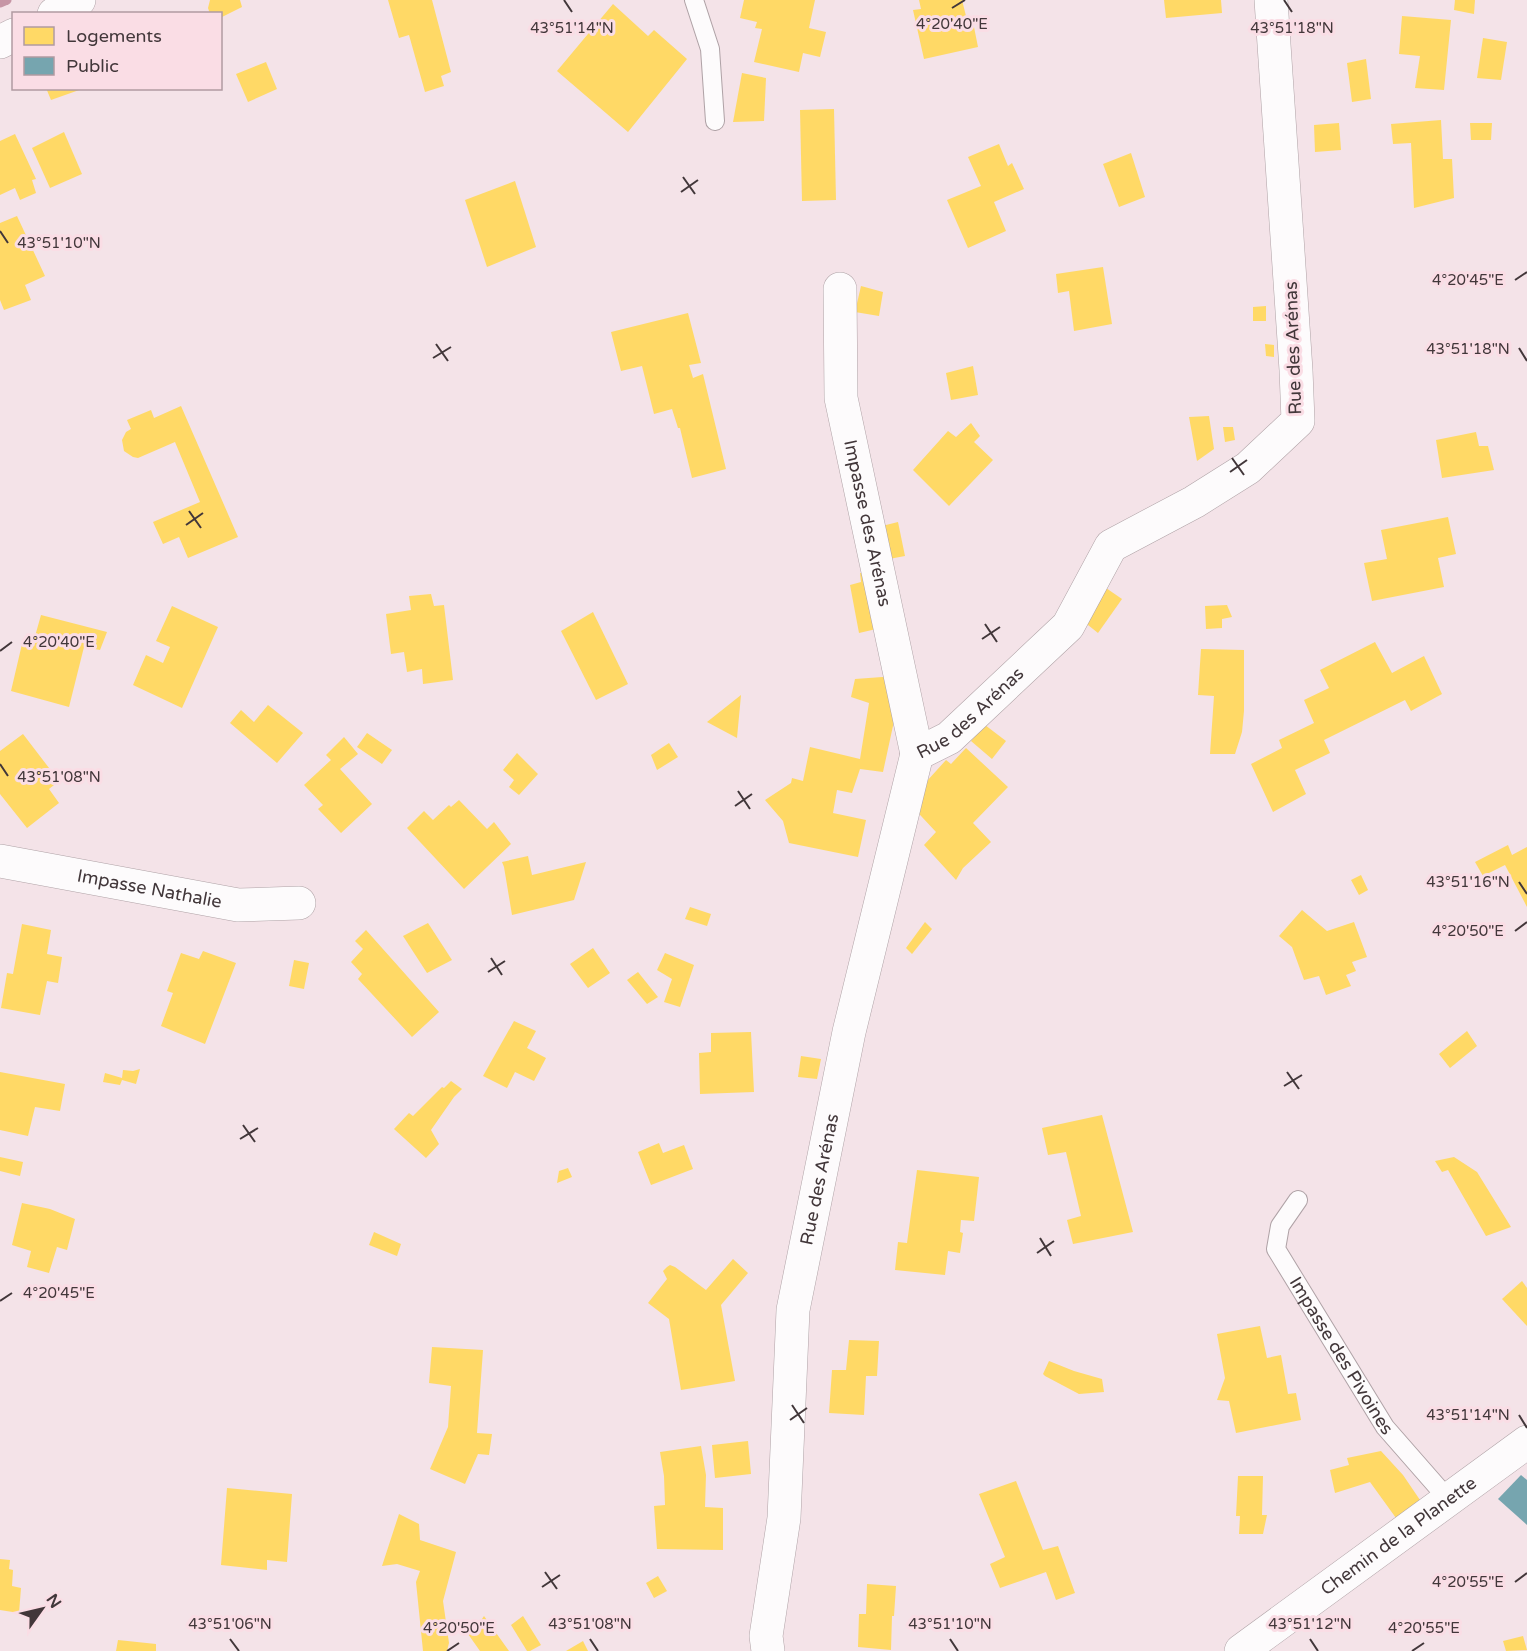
<svg xmlns="http://www.w3.org/2000/svg" width="1527" height="1651" font-family="'Varela Round',sans-serif">
<rect width="100%" height="100%" fill="#f4e3e8"/>
<g fill="#ffd966">
<path d="M 210,0 L 240,0 L 242,7 L 220,18 L 220,14 L 210,14 L 208,8 Z"/>
<path d="M 388,0 L 432,0 L 451,72 L 441,76 L 444,86 L 425,92 L 409,35 L 399,38 Z"/>
<path d="M 744,0 L 815,0 L 809,28 L 826,32 L 820,57 L 803,53 L 799,72 L 754,62 L 762,29 L 755,28 L 757,22 L 740,18 Z"/>
<path d="M 919,0 L 962,0 L 968,24 L 973,22 L 978,47 L 924,59 L 913,10 L 921,9 Z"/>
<path d="M 1164,0 L 1221,0 L 1222,13 L 1166,18 Z"/>
<path d="M 1455,0 L 1475,0 L 1474,14 L 1454,10 Z"/>
<path d="M 613,4 L 648,36 L 654,30 L 687,59 L 628,132 L 557,71 Z"/>
<path d="M 1402,16 L 1451,20 L 1444,90 L 1415,88 L 1420,56 L 1399,54 Z"/>
<path d="M 1483,38 L 1507,42 L 1501,80 L 1477,78 Z"/>
<path d="M 1366,59 L 1371,99 L 1352,102 L 1347,63 Z"/>
<path d="M 266,62 L 277,89 L 248,102 L 236,74 Z"/>
<path d="M 742,73 L 766,78 L 764,121 L 733,122 Z"/>
<path d="M 46,88 L 82,88 L 82,89 L 51,100 Z"/>
<path d="M 834,109 L 836,200 L 802,201 L 800,110 Z"/>
<path d="M 1441,120 L 1443,159 L 1452,159 L 1454,198 L 1414,208 L 1411,143 L 1393,144 L 1391,124 Z"/>
<path d="M 1339,123 L 1341,150 L 1315,152 L 1314,125 Z"/>
<path d="M 1470,123 L 1492,123 L 1491,140 L 1471,140 Z"/>
<path d="M 64,132 L 82,174 L 50,188 L 32,148 Z"/>
<path d="M 15,134 L 36,179 L 32,180 L 36,193 L 20,200 L 15,188 L 0,195 L 0,141 Z"/>
<path d="M 999,144 L 1008,166 L 1012,163 L 1024,189 L 994,202 L 1006,231 L 968,248 L 947,200 L 981,186 L 968,157 Z"/>
<path d="M 1131,153 L 1145,197 L 1119,207 L 1103,164 Z"/>
<path d="M 515,181 L 536,247 L 487,267 L 465,200 Z"/>
<path d="M 17,216 L 45,276 L 25,285 L 31,300 L 4,310 L 0,300 L 0,223 Z"/>
<path d="M 1103,267 L 1112,324 L 1074,331 L 1069,291 L 1058,293 L 1056,274 Z"/>
<path d="M 861,286 L 883,292 L 879,316 L 855,312 Z"/>
<path d="M 1266,306 L 1266,321 L 1253,321 L 1253,307 Z"/>
<path d="M 688,313 L 701,363 L 689,365 L 693,378 L 703,374 L 726,469 L 692,478 L 680,428 L 678,428 L 672,409 L 654,414 L 642,366 L 621,371 L 611,332 Z"/>
<path d="M 1265,344 L 1274,345 L 1274,357 L 1266,356 Z"/>
<path d="M 973,366 L 978,395 L 951,400 L 946,373 Z"/>
<path d="M 181,406 L 238,537 L 188,558 L 179,537 L 163,544 L 153,522 L 200,502 L 175,442 L 138,458 L 133,457 L 124,451 L 122,440 L 126,432 L 131,429 L 127,420 L 151,410 L 154,418 Z"/>
<path d="M 1209,416 L 1214,449 L 1197,461 L 1189,417 Z"/>
<path d="M 971,423 L 980,436 L 974,442 L 993,460 L 949,506 L 913,470 L 948,431 L 956,437 Z"/>
<path d="M 1223,427 L 1233,427 L 1235,440 L 1225,442 Z"/>
<path d="M 1476,432 L 1479,446 L 1488,446 L 1494,470 L 1442,478 L 1436,440 Z"/>
<path d="M 1448,517 L 1456,554 L 1438,558 L 1444,587 L 1372,601 L 1364,563 L 1387,559 L 1381,530 Z"/>
<path d="M 898,522 L 905,556 L 889,559 L 882,526 Z"/>
<path d="M 874,572 L 885,627 L 859,633 L 850,585 L 861,582 L 860,573 Z"/>
<path d="M 1106,588 L 1122,599 L 1098,633 L 1083,621 Z"/>
<path d="M 431,594 L 434,606 L 444,605 L 453,680 L 423,684 L 422,669 L 407,672 L 404,652 L 391,654 L 386,614 L 411,610 L 409,596 Z"/>
<path d="M 1227,605 L 1232,617 L 1222,619 L 1222,628 L 1206,629 L 1205,606 Z"/>
<path d="M 172,606 L 218,627 L 182,708 L 133,685 L 146,655 L 163,663 L 170,647 L 156,641 Z"/>
<path d="M 593,612 L 628,684 L 596,700 L 561,631 Z"/>
<path d="M 41,615 L 107,632 L 100,650 L 84,647 L 69,707 L 11,691 L 22,644 L 32,647 Z"/>
<path d="M 1375,642 L 1392,673 L 1424,656 L 1442,694 L 1411,711 L 1405,700 L 1324,740 L 1330,753 L 1295,770 L 1306,794 L 1273,812 L 1251,764 L 1282,748 L 1279,740 L 1314,723 L 1304,700 L 1329,688 L 1320,670 Z"/>
<path d="M 1201,649 L 1244,650 L 1244,711 L 1242,732 L 1235,754 L 1210,754 L 1214,696 L 1198,695 Z"/>
<path d="M 896,676 L 901,689 L 883,772 L 860,769 L 852,793 L 837,790 L 833,813 L 866,820 L 858,857 L 789,843 L 783,821 L 765,800 L 791,783 L 792,778 L 803,781 L 810,747 L 860,759 L 869,703 L 851,697 L 855,679 Z"/>
<path d="M 741,695 L 737,738 L 707,722 Z"/>
<path d="M 268,705 L 303,733 L 277,763 L 230,723 L 241,710 L 254,722 Z"/>
<path d="M 985,725 L 1006,741 L 992,759 L 971,741 Z"/>
<path d="M 367,733 L 392,750 L 382,764 L 357,747 Z"/>
<path d="M 23,734 L 59,781 L 49,789 L 59,803 L 27,828 L 0,794 L 0,751 Z"/>
<path d="M 344,737 L 358,754 L 340,769 L 372,804 L 341,833 L 318,809 L 323,805 L 304,785 L 331,760 L 326,755 Z"/>
<path d="M 669,743 L 678,757 L 657,770 L 651,755 Z"/>
<path d="M 966,748 L 1008,787 L 973,823 L 991,842 L 963,868 L 956,880 L 924,845 L 936,832 L 908,802 L 946,760 L 951,764 Z"/>
<path d="M 517,753 L 538,774 L 519,795 L 509,787 L 514,780 L 503,770 Z"/>
<path d="M 459,800 L 487,829 L 494,822 L 511,844 L 464,889 L 407,828 L 424,811 L 433,820 L 449,805 L 451,807 Z"/>
<path d="M 1508,845 L 1512,855 L 1527,847 L 1527,907 L 1505,865 L 1483,876 L 1475,862 Z"/>
<path d="M 528,856 L 532,875 L 586,862 L 574,900 L 512,915 L 504,867 L 502,862 Z"/>
<path d="M 1361,875 L 1368,890 L 1359,895 L 1351,880 Z"/>
<path d="M 690,907 L 711,914 L 707,926 L 685,919 Z"/>
<path d="M 1302,910 L 1327,931 L 1354,922 L 1367,957 L 1352,962 L 1356,971 L 1346,975 L 1351,986 L 1326,995 L 1319,976 L 1304,980 L 1292,947 L 1279,936 Z"/>
<path d="M 925,922 L 932,929 L 912,954 L 906,948 Z"/>
<path d="M 428,923 L 452,960 L 427,973 L 403,936 Z"/>
<path d="M 22,924 L 51,930 L 47,954 L 62,957 L 58,983 L 47,981 L 40,1015 L 1,1008 L 7,973 L 13,974 Z"/>
<path d="M 366,930 L 439,1012 L 412,1037 L 358,979 L 362,974 L 351,962 L 363,949 L 355,941 Z"/>
<path d="M 593,948 L 610,973 L 588,988 L 570,964 Z"/>
<path d="M 203,951 L 236,963 L 205,1044 L 161,1026 L 173,993 L 167,991 L 181,953 L 199,959 Z"/>
<path d="M 665,953 L 694,965 L 680,1007 L 664,1002 L 672,979 L 657,970 Z"/>
<path d="M 294,960 L 309,963 L 304,989 L 289,986 Z"/>
<path d="M 638,972 L 658,997 L 647,1004 L 627,980 Z"/>
<path d="M 514,1021 L 536,1031 L 527,1048 L 546,1058 L 534,1081 L 515,1072 L 507,1088 L 483,1076 Z"/>
<path d="M 1467,1031 L 1477,1046 L 1450,1068 L 1439,1054 Z"/>
<path d="M 751,1032 L 754,1092 L 700,1094 L 699,1053 L 711,1052 L 711,1033 Z"/>
<path d="M 801,1056 L 821,1059 L 817,1079 L 798,1077 Z"/>
<path d="M 140,1069 L 136,1084 L 122,1080 L 120,1085 L 103,1082 L 105,1073 L 122,1078 L 123,1070 L 133,1071 Z"/>
<path d="M 0,1072 L 65,1084 L 60,1111 L 35,1107 L 28,1136 L 0,1130 Z"/>
<path d="M 451,1081 L 462,1089 L 454,1097 L 431,1130 L 439,1144 L 426,1158 L 394,1129 L 409,1113 L 413,1116 L 442,1087 L 444,1088 Z"/>
<path d="M 1102,1115 L 1133,1232 L 1073,1244 L 1067,1220 L 1081,1216 L 1066,1152 L 1048,1155 L 1042,1128 Z"/>
<path d="M 659,1143 L 663,1153 L 684,1145 L 693,1169 L 651,1185 L 638,1152 Z"/>
<path d="M 0,1157 L 23,1162 L 20,1176 L 0,1171 Z"/>
<path d="M 1454,1157 L 1477,1172 L 1511,1227 L 1486,1236 L 1448,1170 L 1442,1172 L 1435,1161 Z"/>
<path d="M 568,1168 L 572,1177 L 557,1183 L 559,1171 Z"/>
<path d="M 917,1170 L 979,1177 L 974,1221 L 961,1220 L 960,1232 L 963,1233 L 960,1253 L 948,1251 L 945,1275 L 895,1270 L 898,1242 L 907,1243 Z"/>
<path d="M 22,1203 L 50,1209 L 75,1219 L 67,1250 L 57,1247 L 49,1273 L 27,1267 L 31,1251 L 12,1245 Z"/>
<path d="M 374,1232 L 401,1244 L 397,1256 L 369,1245 Z"/>
<path d="M 733,1259 L 748,1273 L 721,1305 L 735,1381 L 681,1390 L 669,1319 L 648,1303 L 667,1279 L 663,1271 L 667,1267 L 670,1265 L 675,1267 L 706,1290 Z"/>
<path d="M 1522,1281 L 1527,1288 L 1527,1326 L 1502,1299 Z"/>
<path d="M 1260,1326 L 1267,1358 L 1281,1355 L 1288,1394 L 1296,1393 L 1301,1420 L 1236,1433 L 1229,1401 L 1217,1400 L 1225,1378 L 1217,1334 Z"/>
<path d="M 849,1340 L 879,1341 L 877,1376 L 866,1376 L 864,1415 L 829,1413 L 832,1370 L 846,1370 Z"/>
<path d="M 432,1347 L 483,1350 L 477,1433 L 492,1434 L 489,1455 L 478,1454 L 465,1484 L 430,1469 L 448,1427 L 451,1386 L 429,1383 Z"/>
<path d="M 1049,1361 L 1074,1371 L 1102,1379 L 1104,1392 L 1079,1394 L 1045,1376 L 1043,1374 Z"/>
<path d="M 748,1441 L 751,1474 L 715,1478 L 712,1445 Z"/>
<path d="M 701,1446 L 706,1475 L 705,1507 L 723,1508 L 723,1550 L 657,1549 L 654,1506 L 665,1505 L 664,1476 L 660,1452 Z"/>
<path d="M 1381,1451 L 1403,1475 L 1420,1500 L 1396,1518 L 1370,1482 L 1335,1493 L 1330,1470 L 1349,1465 L 1347,1458 Z"/>
<path d="M 1238,1476 L 1263,1476 L 1262,1515 L 1267,1515 L 1263,1534 L 1239,1534 L 1240,1516 L 1236,1516 Z"/>
<path d="M 1016,1481 L 1043,1550 L 1058,1546 L 1075,1593 L 1056,1600 L 1046,1572 L 1000,1588 L 990,1564 L 1005,1557 L 979,1494 Z"/>
<path d="M 227,1488 L 292,1494 L 287,1562 L 267,1560 L 267,1570 L 221,1565 Z"/>
<path d="M 399,1514 L 419,1524 L 420,1540 L 456,1552 L 443,1601 L 449,1643 L 447,1651 L 423,1651 L 416,1582 L 420,1571 L 397,1564 L 382,1566 Z"/>
<path d="M 0,1559 L 10,1560 L 9,1569 L 13,1570 L 12,1586 L 21,1588 L 19,1613 L 0,1610 Z"/>
<path d="M 658,1576 L 667,1591 L 654,1598 L 646,1583 Z"/>
<path d="M 867,1584 L 896,1586 L 894,1616 L 892,1616 L 891,1650 L 858,1647 L 859,1614 L 866,1614 Z"/>
<path d="M 484,1616 L 509,1651 L 480,1651 L 468,1634 L 484,1623 L 482,1619 Z"/>
<path d="M 523,1616 L 541,1645 L 530,1651 L 527,1651 L 511,1625 Z"/>
<path d="M 1523,1636 L 1527,1650 L 1506,1651 L 1503,1641 Z"/>
<path d="M 118,1640 L 156,1644 L 156,1651 L 116,1651 Z"/>
<path d="M 583,1641 L 588,1651 L 566,1651 Z"/>
</g>
<path fill="#76a5af" d="M 1521,1475 L 1527,1480 L 1527,1525 L 1498,1499 Z"/>
<g fill="none" stroke-linecap="round" stroke-linejoin="round">
<path stroke="#c695a5" stroke-width="9" d="M 0,3 L 7,0"/>
<defs>
<g id="lane">
<path d="M 694,0 L 710,49 L 715,121"/>
<path id="s1" d="M 1298,1200 L 1280,1226 L 1276,1249 L 1385,1427 L 1448,1499"/>
</g>
<g id="street">
<path d="M 54,14 L 79,0"/>
<path d="M 0,42 L 14,35"/>
<path id="s2" d="M 840,289 L 841,398 L 917,754"/>
<path id="s3" d="M 0,861 L 238,905 L 299,903"/>
<path id="s4" d="M 768,1651 L 766,1636 L 784,1518 L 793,1310 L 849,1032 L 917,754 L 949,738 L 1068,626 L 1111,546 L 1194,502 L 1248,468 L 1298,421 L 1296,370 L 1271,0"/>
</g>
<g id="secondary">
<path id="s5" d="M 1241,1651 L 1527,1442"/>
</g>
</defs>
<use href="#lane" stroke="#afa2a6" stroke-width="20"/>
<use href="#street" stroke="#afa2a6" stroke-width="34"/>
<use href="#secondary" stroke="#afa2a6" stroke-width="34"/>
<use href="#lane" stroke="#fdfbfc" stroke-width="18"/>
<use href="#street" stroke="#fdfbfc" stroke-width="33"/>
<use href="#secondary" stroke="#fdfbfc" stroke-width="33"/>
</g>
<path fill="none" stroke="#42373a" stroke-width="2" d="M 564,0 L 572,12M 1284,0 L 1292,12M 952,8 L 965,0M 683,177 L 695,194M 681,192 L 698,180M 0,231 L 8,243M 1515,280 L 1527,272M 436,344 L 448,361M 1519,348 L 1527,361M 433,358 L 451,347M 1232,458 L 1244,475M 1230,472 L 1247,460M 189,511 L 201,528M 186,525 L 203,513M 985,624 L 997,642M 982,639 L 1000,627M 0,651 L 12,642M 0,764 L 8,776M 738,791 L 750,809M 735,806 L 752,794M 1519,882 L 1527,894M 1515,931 L 1527,922M 491,958 L 502,975M 488,972 L 505,961M 1287,1072 L 1299,1089M 1284,1086 L 1302,1075M 243,1125 L 255,1142M 240,1139 L 258,1128M 1040,1238 L 1051,1256M 1037,1253 L 1054,1241M 0,1301 L 12,1293M 792,1405 L 804,1423M 1519,1415 L 1527,1428M 790,1420 L 807,1408M 545,1572 L 557,1589M 1515,1582 L 1527,1573M 542,1587 L 560,1575M 230,1639 L 239,1651M 590,1639 L 598,1651M 950,1639 L 958,1651M 1310,1639 L 1318,1651M 447,1651 L 459,1643M 1412,1651 L 1424,1643"/>
<g text-anchor="middle" stroke-width="6" stroke-linejoin="round" paint-order="stroke">
<g font-size="18" fill="#42373a" stroke="#fadde5">
<text transform="translate(1293 348) rotate(-92)" y="6">Rue des Arénas</text>
<text dy="6" stroke="none"><textPath href="#s2" startOffset="237">Impasse des Arénas</textPath></text>
<text dy="6" stroke="none"><textPath href="#s4" startOffset="980">Rue des Arénas</textPath></text>
<text dy="6" stroke="none"><textPath href="#s3" startOffset="152">Impasse Nathalie</textPath></text>
<text dy="6" stroke="none"><textPath href="#s4" startOffset="476">Rue des Arénas</textPath></text>
<text dy="6" stroke="none"><textPath href="#s1" startOffset="180">Impasse des Pivoines</textPath></text>
<text dy="6" stroke="none"><textPath href="#s5" startOffset="195">Chemin de la Planette</textPath></text>
</g>
</g>
<g font-size="15" text-anchor="middle" fill="#42373a" stroke="#fadde5" stroke-width="6" stroke-linejoin="round" paint-order="stroke">
<text x="952" y="29">4°20'40"E</text>
<text x="572" y="33">43°51'14"N</text>
<text x="1292" y="33">43°51'18"N</text>
<text x="59" y="248">43°51'10"N</text>
<text x="1468" y="285">4°20'45"E</text>
<text x="1468" y="354">43°51'18"N</text>
<text x="59" y="647">4°20'40"E</text>
<text x="59" y="782">43°51'08"N</text>
<text x="1468" y="887">43°51'16"N</text>
<text x="1468" y="936">4°20'50"E</text>
<text x="59" y="1298">4°20'45"E</text>
<text x="1468" y="1420">43°51'14"N</text>
<text x="1468" y="1587">4°20'55"E</text>
<text x="230" y="1629">43°51'06"N</text>
<text x="590" y="1629">43°51'08"N</text>
<text x="950" y="1629">43°51'10"N</text>
<text x="1310" y="1629">43°51'12"N</text>
<text x="459" y="1633">4°20'50"E</text>
<text x="1424" y="1633">4°20'55"E</text>
</g>
<rect x="12" y="12" width="210" height="78" fill="#fadde5" stroke="#b09ba1" stroke-width="1.5"/>
<rect x="24" y="27" width="30" height="18" fill="#ffd966" stroke="#b09ba1" stroke-width="1.5"/>
<text x="66" y="42" font-size="18" fill="#42373a">Logements</text>
<rect x="24" y="57" width="30" height="18" fill="#76a5af" stroke="#b09ba1" stroke-width="1.5"/>
<text x="66" y="72" font-size="18" fill="#42373a">Public</text>
<g transform="translate(42 1609) rotate(56)" stroke="#fadde5" stroke-width="4.5" paint-order="stroke">
<path d="M0-4.5L10 22L0 15L-10 22Z" fill="#42373a"/>
<text y="-9" font-size="16" font-weight="bold" text-anchor="middle" fill="#42373a">N</text>
</g>
</svg>
